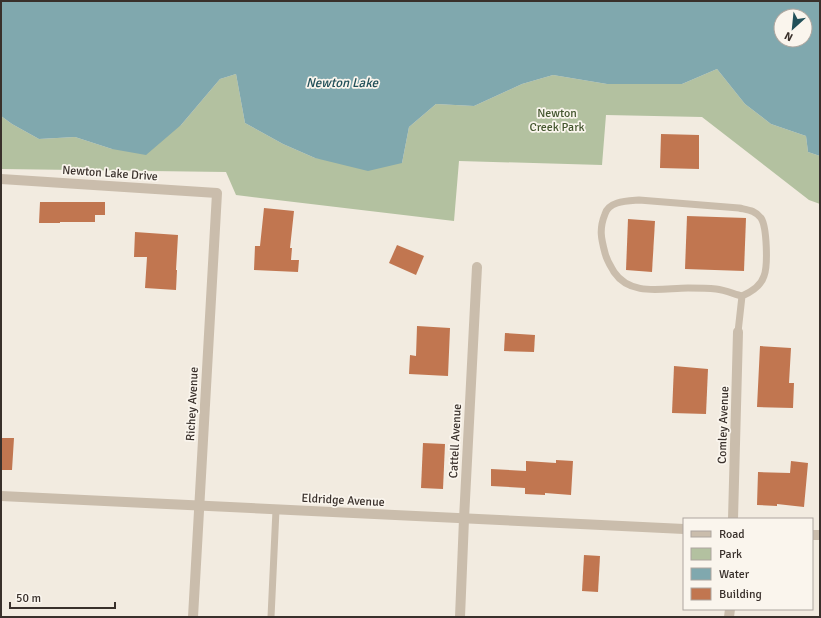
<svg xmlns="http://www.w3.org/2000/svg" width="821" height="618" font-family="Signika,sans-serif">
<rect width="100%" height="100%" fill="#f2ebe0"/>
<path fill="#b3c1a0" d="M 717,69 L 745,104 L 771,124 L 806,136 L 808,152 L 820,156 L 820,204 L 809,200 L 702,117 L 606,115 L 602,165 L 459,161 L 454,221 L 236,195 L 226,172 L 1,169 L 1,116 L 12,124 L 39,139 L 75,137 L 112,149 L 181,125 L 220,79 L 236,74 L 245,123 L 283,144 L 315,158 L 402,163 L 409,127 L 436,104 L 474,106 L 522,84 L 553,75 L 607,84 L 682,84 Z"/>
<path fill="#80a8ae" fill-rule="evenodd" d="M 1,1 L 820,1 L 820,156 L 808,152 L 806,136 L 771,124 L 745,104 L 717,69 L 682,84 L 607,84 L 553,75 L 522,84 L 474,106 L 436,104 L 409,127 L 402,163 L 368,171 L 315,158 L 283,144 L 245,123 L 236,74 L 220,79 L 181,125 L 146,155 L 112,149 L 75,137 L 39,139 L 12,124 L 1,116 ZM 781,16 L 805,16 L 805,40 L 781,40 Z"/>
<g fill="#c17650">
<path d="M 661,134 L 699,135 L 699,169 L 660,168 Z"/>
<path d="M 40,202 L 105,202 L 105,215 L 95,215 L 95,222 L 60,222 L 60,223 L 39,223 Z"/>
<path d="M 264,208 L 294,211 L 290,248 L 292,248 L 291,260 L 299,260 L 298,272 L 254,270 L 255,246 L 260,246 Z"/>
<path d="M 687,216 L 746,218 L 744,271 L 685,269 Z"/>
<path d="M 628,219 L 655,221 L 652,272 L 626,270 Z"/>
<path d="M 135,232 L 178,235 L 176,270 L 177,270 L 176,290 L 145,288 L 147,257 L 134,257 Z"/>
<path d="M 397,245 L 424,256 L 416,275 L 389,263 Z"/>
<path d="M 417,326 L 450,328 L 448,376 L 409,374 L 410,355 L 416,356 Z"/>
<path d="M 505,333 L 535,335 L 534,352 L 504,351 Z"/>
<path d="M 760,346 L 791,348 L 789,383 L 794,383 L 793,408 L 757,407 Z"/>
<path d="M 674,366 L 708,369 L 706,414 L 672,413 Z"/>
<path d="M 1,438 L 14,438 L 12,470 L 1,470 Z"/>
<path d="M 423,443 L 445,444 L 443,489 L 421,488 Z"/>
<path d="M 556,460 L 573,461 L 571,495 L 545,493 L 545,495 L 525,494 L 525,488 L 491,486 L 491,469 L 526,471 L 526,461 L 556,463 Z"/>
<path d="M 791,461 L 808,463 L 804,507 L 777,504 L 777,506 L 757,505 L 758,472 L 790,473 Z"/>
<path d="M 584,555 L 600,556 L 598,592 L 582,591 Z"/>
</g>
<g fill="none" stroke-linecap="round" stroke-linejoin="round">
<g stroke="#cabdac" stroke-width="7">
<path d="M 738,332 L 742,296 C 751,292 761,286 764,276 C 768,266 767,227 761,218 C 755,210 748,210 739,208 L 639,200 C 627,201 609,201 605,214 C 599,229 601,238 605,253 C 607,261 610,265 614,272 C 631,297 663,288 688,288 C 697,288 707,288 716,289 C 725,290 734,294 742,296"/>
<path d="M 271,617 L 276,510"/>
</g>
<g stroke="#cabdac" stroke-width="10">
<path d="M 1,179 L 217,193 L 193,617"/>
<path d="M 1,496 L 684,529"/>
<path d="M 733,519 L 738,332"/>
<path d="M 812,535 L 820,535"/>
<path d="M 460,617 L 464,519 L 477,267"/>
<path d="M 729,617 L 730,609"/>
</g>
</g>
<g text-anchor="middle" stroke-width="3.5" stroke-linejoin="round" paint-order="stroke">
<g font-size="12" fill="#44562f" stroke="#faf5ed">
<text x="557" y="117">Newton<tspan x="557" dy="14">Creek Park</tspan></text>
</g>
<g font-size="12" fill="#39302b" stroke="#faf5ed">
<text transform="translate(110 173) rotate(4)" y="4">Newton Lake Drive</text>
<text transform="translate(192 404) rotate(-87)" y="4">Richey Avenue</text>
<text transform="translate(723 425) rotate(-88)" y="4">Comley Avenue</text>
<text transform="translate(455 441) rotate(-87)" y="4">Cattell Avenue</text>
<text transform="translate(343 500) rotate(3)" y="4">Eldridge Avenue</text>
</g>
<g font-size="13" font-style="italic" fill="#225059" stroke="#faf5ed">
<text x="342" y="87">Newton Lake</text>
</g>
</g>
<rect width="821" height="618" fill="none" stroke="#39302b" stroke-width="4"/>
<rect x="683" y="518" width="130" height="92" fill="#faf5ed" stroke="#ada69f"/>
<rect x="691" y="531" width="20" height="6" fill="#cabdac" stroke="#ada69f"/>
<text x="719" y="538" font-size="12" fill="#39302b">Road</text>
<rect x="691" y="548" width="20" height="12" fill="#b3c1a0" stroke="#ada69f"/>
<text x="719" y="558" font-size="12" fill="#39302b">Park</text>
<rect x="691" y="568" width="20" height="12" fill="#80a8ae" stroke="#ada69f"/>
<text x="719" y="578" font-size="12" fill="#39302b">Water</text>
<rect x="691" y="588" width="20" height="12" fill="#c17650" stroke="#ada69f"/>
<text x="719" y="598" font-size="12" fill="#39302b">Building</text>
<g transform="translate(793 28) rotate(207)"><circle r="19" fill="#faf5ed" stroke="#ada69f"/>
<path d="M0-3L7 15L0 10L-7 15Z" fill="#225059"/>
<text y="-6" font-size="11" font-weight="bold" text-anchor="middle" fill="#39302b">N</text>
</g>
<path d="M10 602v6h105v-6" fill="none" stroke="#39302b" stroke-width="2"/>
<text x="16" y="602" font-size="12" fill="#39302b" stroke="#faf5ed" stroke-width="3" paint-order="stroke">50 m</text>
</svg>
